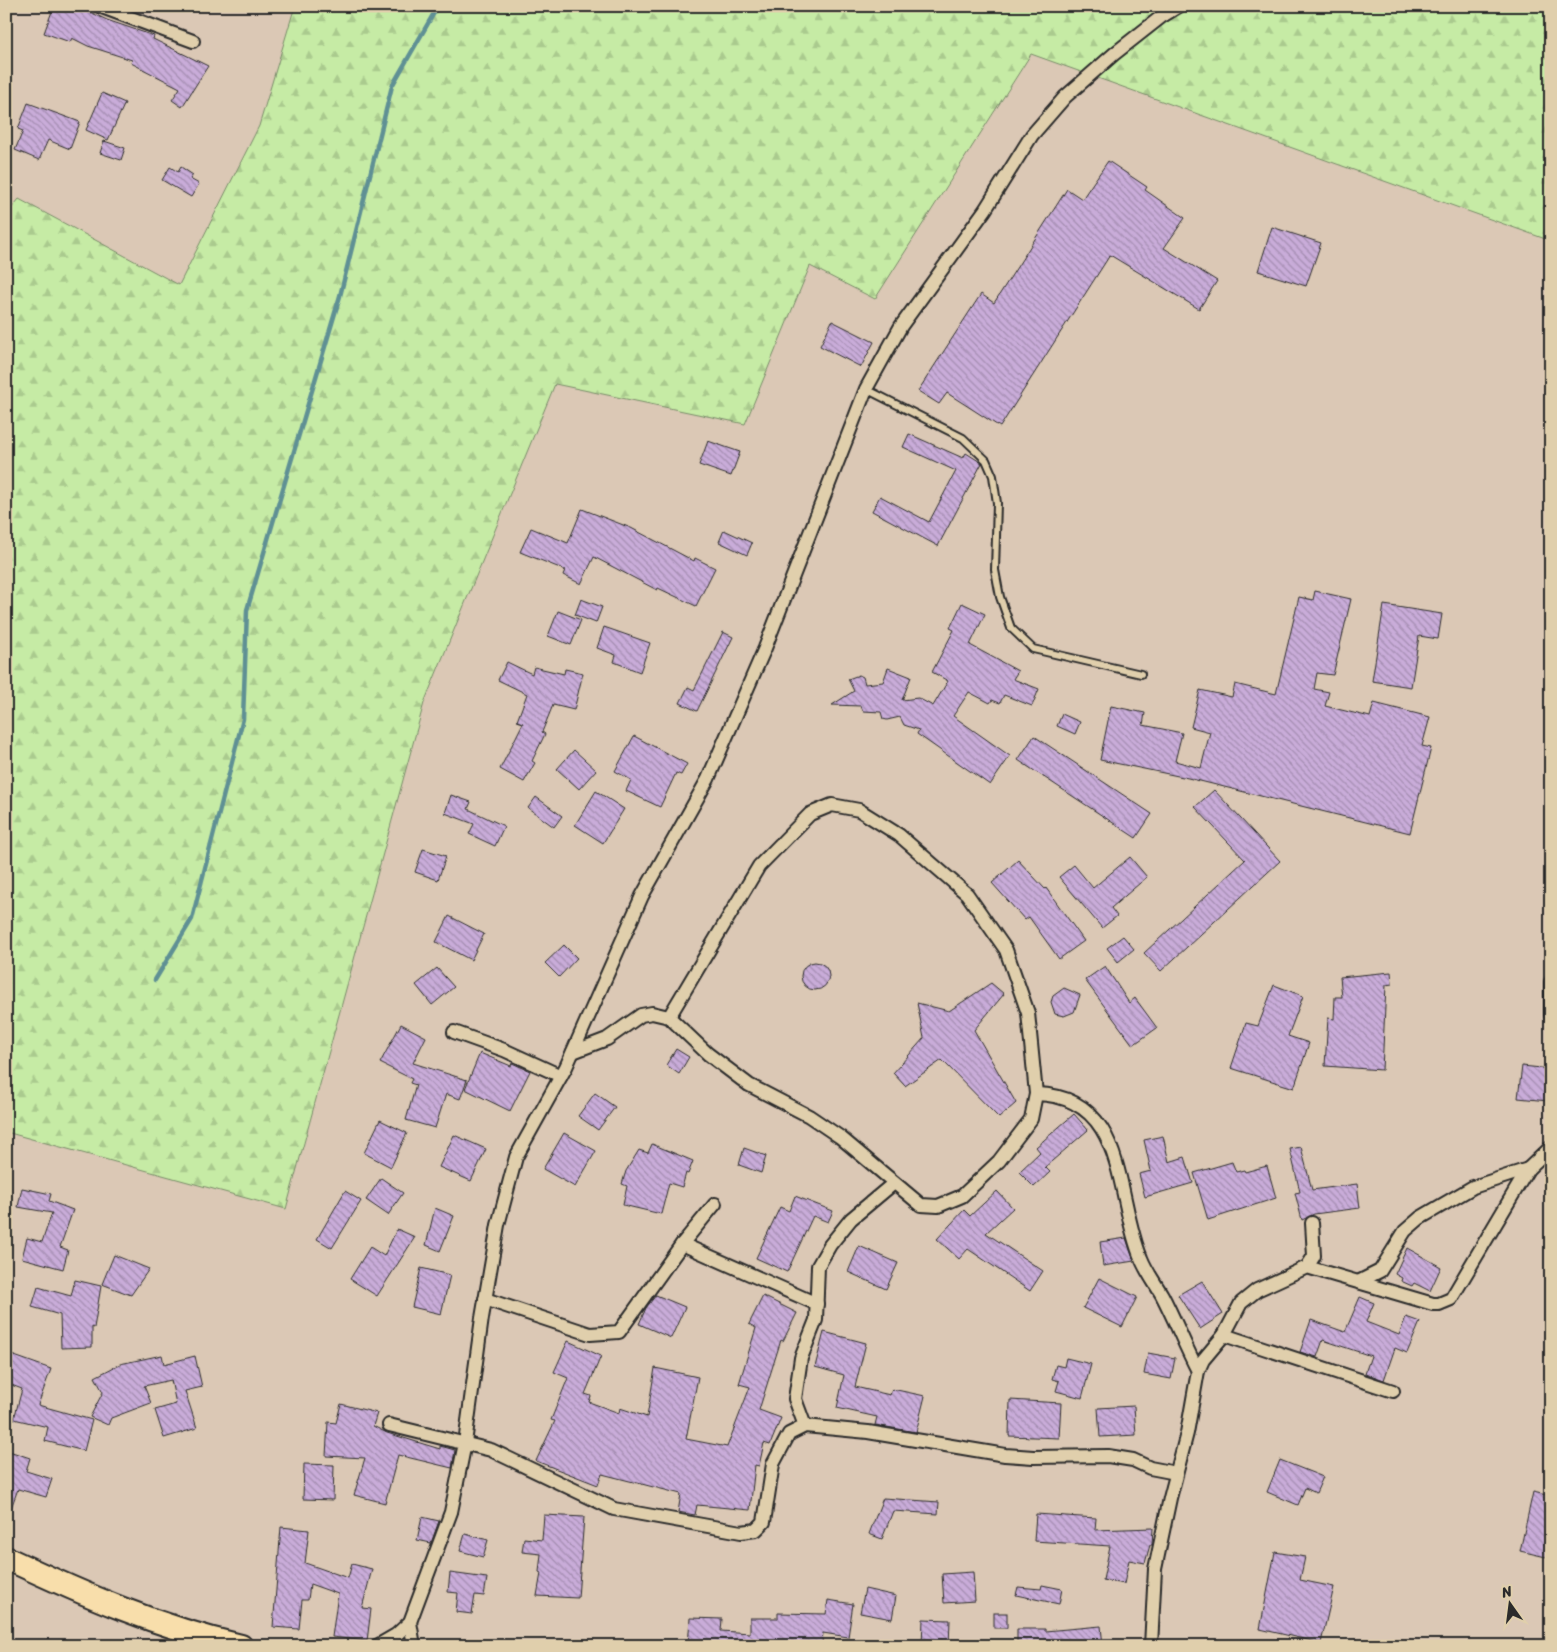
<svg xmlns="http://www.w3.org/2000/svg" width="1557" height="1652" font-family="Sriracha,sans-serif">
<defs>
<pattern id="forest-firs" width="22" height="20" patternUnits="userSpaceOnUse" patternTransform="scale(1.25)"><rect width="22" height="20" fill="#c6eba5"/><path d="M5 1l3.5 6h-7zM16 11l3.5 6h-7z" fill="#aaca8e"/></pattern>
<pattern id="building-back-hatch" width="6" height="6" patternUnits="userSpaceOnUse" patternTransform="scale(1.25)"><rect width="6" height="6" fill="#c9acd9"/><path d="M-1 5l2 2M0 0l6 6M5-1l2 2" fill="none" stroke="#a38cb0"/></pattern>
</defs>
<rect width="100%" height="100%" fill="#dbc8b5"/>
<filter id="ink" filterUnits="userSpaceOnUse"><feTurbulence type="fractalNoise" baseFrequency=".02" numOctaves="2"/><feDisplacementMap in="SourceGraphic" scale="10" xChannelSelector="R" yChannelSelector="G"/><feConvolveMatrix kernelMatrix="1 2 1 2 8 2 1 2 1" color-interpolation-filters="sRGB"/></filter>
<g filter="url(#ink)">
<path fill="url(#forest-firs)" stroke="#788b68" d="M 295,6 L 1551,6 L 1551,241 L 1031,54 L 875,299 L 810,266 L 745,424 L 555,384 L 424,703 L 286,1209 L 6,1132 L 6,215 L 19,199 L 179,285 L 259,126 Z"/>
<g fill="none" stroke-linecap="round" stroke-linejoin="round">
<path stroke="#5f9094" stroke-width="4.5" d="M 155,980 L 192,919 L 243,719 L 247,610 L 340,296 L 392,86 L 438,6"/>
</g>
<g fill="url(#building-back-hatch)" stroke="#2b2b2b">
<path d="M 54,6 L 77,6 L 107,20 L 154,36 L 153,39 L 208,66 L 182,107 L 172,100 L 180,88 L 131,63 L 132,60 L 88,46 L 72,38 L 70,42 L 44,33 Z"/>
<path d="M 102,93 L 125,103 L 108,140 L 86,130 Z"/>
<path d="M 28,103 L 80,122 L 70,149 L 48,140 L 39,160 L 15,150 L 23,131 L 18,129 Z"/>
<path d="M 104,141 L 125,148 L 121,160 L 100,153 Z"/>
<path d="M 1108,161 L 1147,187 L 1145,190 L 1185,218 L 1164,248 L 1217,281 L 1199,309 L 1110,255 L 1000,427 L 947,393 L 939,404 L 918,391 L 981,294 L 994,303 L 1067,189 L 1082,199 Z"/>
<path d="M 170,167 L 178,172 L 181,167 L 193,175 L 190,179 L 199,184 L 191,197 L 162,180 Z"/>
<path d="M 1272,227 L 1321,243 L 1306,286 L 1258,271 Z"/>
<path d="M 832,321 L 874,342 L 861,367 L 820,346 Z"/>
<path d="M 909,434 L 963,458 L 966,453 L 982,463 L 938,546 L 872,511 L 880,496 L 929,522 L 956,471 L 903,447 Z"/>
<path d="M 708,441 L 740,452 L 731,476 L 699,465 Z"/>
<path d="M 582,509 L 631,528 L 694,561 L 695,558 L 715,568 L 696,606 L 658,588 L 657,590 L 594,557 L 581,584 L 563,575 L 565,570 L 520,552 L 531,528 L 568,543 Z"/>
<path d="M 724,530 L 752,543 L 747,555 L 719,542 Z"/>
<path d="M 1315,591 L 1351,599 L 1333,675 L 1317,673 L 1314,689 L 1329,692 L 1325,706 L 1370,717 L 1374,703 L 1430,717 L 1422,746 L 1431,748 L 1410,833 L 1188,778 L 1100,760 L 1111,706 L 1145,713 L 1143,725 L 1182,733 L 1175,761 L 1201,768 L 1210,732 L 1191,727 L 1200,690 L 1232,697 L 1235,684 L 1276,694 L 1299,597 L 1313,600 Z"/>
<path d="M 581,599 L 602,607 L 596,623 L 575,615 Z"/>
<path d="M 962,603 L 985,614 L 970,645 L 1018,671 L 1013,679 L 1039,689 L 1032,706 L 1004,695 L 1000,703 L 992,700 L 990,703 L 969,692 L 953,716 L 1010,756 L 990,785 L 917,734 L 919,730 L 904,725 L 900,717 L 887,720 L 883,719 L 881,712 L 863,711 L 861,706 L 832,705 L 854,691 L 848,679 L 859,675 L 863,677 L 865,684 L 883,682 L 888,668 L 911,677 L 902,700 L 918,698 L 933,706 L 948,681 L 932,672 L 954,630 L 950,628 Z"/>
<path d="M 1384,605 L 1442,614 L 1438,639 L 1419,636 L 1411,687 L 1372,681 Z"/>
<path d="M 558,611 L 581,620 L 571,645 L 548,636 Z"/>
<path d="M 604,627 L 650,643 L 640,672 L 614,662 L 616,655 L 597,648 Z"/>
<path d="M 723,632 L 733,637 L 697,711 L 680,703 L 688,687 L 694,690 Z"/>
<path d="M 507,662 L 532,674 L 534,667 L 564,674 L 565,669 L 583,673 L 574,710 L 553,705 L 542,732 L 545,734 L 532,761 L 535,763 L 524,782 L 500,769 L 523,723 L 517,721 L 527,694 L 498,680 Z"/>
<path d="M 1062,714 L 1080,722 L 1075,734 L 1057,726 Z"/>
<path d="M 634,736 L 687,764 L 681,775 L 676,773 L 660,807 L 626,791 L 631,780 L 615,771 Z"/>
<path d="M 1034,736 L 1152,814 L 1136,838 L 1018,760 Z"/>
<path d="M 574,750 L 596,770 L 579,789 L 557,769 Z"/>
<path d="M 1214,790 L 1280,861 L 1161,971 L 1144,953 L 1245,860 L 1195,807 Z"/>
<path d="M 596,791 L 624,809 L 603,843 L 575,825 Z"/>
<path d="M 451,795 L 471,802 L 468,809 L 504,826 L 495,846 L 469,834 L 474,824 L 445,813 Z"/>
<path d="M 536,797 L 562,816 L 554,827 L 528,808 Z"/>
<path d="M 423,849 L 446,856 L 438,880 L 415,872 Z"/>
<path d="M 1130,857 L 1147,877 L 1111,908 L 1117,916 L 1102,928 L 1059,877 L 1074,865 L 1093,888 Z"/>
<path d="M 1018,860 L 1045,889 L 1046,888 L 1084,941 L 1059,959 L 1029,917 L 1025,920 L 992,883 Z"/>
<path d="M 449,916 L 484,934 L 471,960 L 436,942 Z"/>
<path d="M 1123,936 L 1134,949 L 1118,962 L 1107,948 Z"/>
<path d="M 564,945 L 577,958 L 559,977 L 545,963 Z"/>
<circle cx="815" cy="976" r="14"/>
<path d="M 1105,966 L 1129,1003 L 1135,998 L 1157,1028 L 1133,1045 L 1085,980 Z"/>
<path d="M 437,968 L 454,987 L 432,1005 L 416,985 Z"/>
<path d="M 1391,972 L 1392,984 L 1386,985 L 1382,1070 L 1325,1066 L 1328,1018 L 1334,1019 L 1335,997 L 1342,997 L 1340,977 Z"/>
<path d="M 991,983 L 1004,994 L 974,1030 L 1016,1103 L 999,1118 L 942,1060 L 905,1086 L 893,1073 L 924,1038 L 917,1003 L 949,1011 Z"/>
<path d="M 1274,985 L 1303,996 L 1288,1036 L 1309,1043 L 1294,1088 L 1231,1068 L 1246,1023 L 1258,1026 Z"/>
<path d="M 1064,988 L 1080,995 L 1074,1012 L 1064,1016 L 1055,1014 L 1051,1002 L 1053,996 Z"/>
<path d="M 401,1024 L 426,1037 L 413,1063 L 467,1080 L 460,1099 L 446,1094 L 435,1128 L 406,1120 L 416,1085 L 410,1083 L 412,1079 L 380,1063 Z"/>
<path d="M 676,1049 L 689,1057 L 679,1074 L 666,1065 Z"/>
<path d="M 480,1053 L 511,1066 L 512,1063 L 530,1071 L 510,1111 L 465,1089 Z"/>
<path d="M 1522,1066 L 1551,1069 L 1548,1101 L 1518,1098 Z"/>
<path d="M 595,1093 L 615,1107 L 598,1130 L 578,1116 Z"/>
<path d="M 1074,1114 L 1088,1130 L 1045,1167 L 1050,1172 L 1034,1187 L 1019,1172 L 1040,1152 L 1036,1147 Z"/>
<path d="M 380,1120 L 407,1133 L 391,1167 L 364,1153 Z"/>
<path d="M 564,1133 L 596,1151 L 575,1187 L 543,1169 Z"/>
<path d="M 454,1135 L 486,1149 L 471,1181 L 439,1167 Z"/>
<path d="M 1163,1136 L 1169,1162 L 1185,1157 L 1193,1183 L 1145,1197 L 1139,1174 L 1151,1171 L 1144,1140 Z"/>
<path d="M 652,1144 L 693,1161 L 688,1174 L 686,1173 L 682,1187 L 669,1183 L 661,1214 L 623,1205 L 627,1186 L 622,1184 L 626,1171 L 639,1150 L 648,1153 Z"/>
<path d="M 1301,1147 L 1312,1190 L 1357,1184 L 1360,1208 L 1314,1214 L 1302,1220 L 1295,1193 L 1300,1192 L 1290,1149 Z"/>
<path d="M 744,1148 L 766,1156 L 761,1173 L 739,1165 Z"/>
<path d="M 1232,1162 L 1236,1172 L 1244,1170 L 1245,1172 L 1267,1166 L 1276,1198 L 1208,1220 L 1194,1173 Z"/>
<path d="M 381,1178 L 403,1193 L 388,1215 L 366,1200 Z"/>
<path d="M 22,1188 L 51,1194 L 49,1201 L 73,1210 L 60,1247 L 68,1250 L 63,1269 L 22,1258 L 27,1238 L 42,1242 L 52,1213 L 18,1207 Z"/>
<path d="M 345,1191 L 361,1201 L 332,1248 L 317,1239 Z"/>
<path d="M 997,1191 L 1013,1208 L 986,1233 L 1043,1271 L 1030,1291 L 968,1249 L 959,1259 L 937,1239 L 964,1210 L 970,1216 Z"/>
<path d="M 795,1196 L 833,1211 L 828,1222 L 813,1216 L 787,1272 L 756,1258 L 780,1207 L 789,1211 Z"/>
<path d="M 435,1208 L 454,1216 L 440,1251 L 426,1245 Z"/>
<path d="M 397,1229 L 415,1237 L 377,1296 L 350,1279 L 370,1247 L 384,1256 Z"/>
<path d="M 1126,1238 L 1134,1261 L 1103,1266 L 1100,1242 Z"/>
<path d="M 859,1246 L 898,1263 L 886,1289 L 848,1272 Z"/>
<path d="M 1407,1248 L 1441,1267 L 1430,1291 L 1414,1283 L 1412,1286 L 1401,1281 L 1402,1278 L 1395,1274 Z"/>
<path d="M 114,1255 L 149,1269 L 131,1295 L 102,1284 Z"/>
<path d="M 421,1268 L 450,1275 L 441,1314 L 412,1307 Z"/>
<path d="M 1099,1278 L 1137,1297 L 1122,1327 L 1083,1308 Z"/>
<path d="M 75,1280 L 101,1286 L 94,1328 L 92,1327 L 92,1347 L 61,1348 L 60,1315 L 32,1307 L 38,1287 L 71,1296 Z"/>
<path d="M 1202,1281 L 1223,1314 L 1200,1329 L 1178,1295 Z"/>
<path d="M 656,1295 L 685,1307 L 671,1338 L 639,1324 L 646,1308 Z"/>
<path d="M 763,1296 L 797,1313 L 783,1341 L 781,1340 L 759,1410 L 781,1418 L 770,1445 L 764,1443 L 759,1466 L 755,1465 L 750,1510 L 697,1505 L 695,1515 L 678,1512 L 681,1494 L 602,1474 L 598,1485 L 536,1461 L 555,1421 L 551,1420 L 568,1378 L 554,1372 L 568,1341 L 601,1356 L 585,1394 L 591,1396 L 589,1402 L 619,1413 L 620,1408 L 647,1417 L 655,1368 L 698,1377 L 686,1439 L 727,1447 L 750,1387 L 739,1384 L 756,1328 L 749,1324 Z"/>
<path d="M 1360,1297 L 1374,1303 L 1366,1322 L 1399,1335 L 1406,1317 L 1420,1322 L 1407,1353 L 1395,1348 L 1384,1380 L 1365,1373 L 1371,1356 L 1323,1340 L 1317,1357 L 1300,1352 L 1311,1320 L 1345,1332 Z"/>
<path d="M 824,1332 L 866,1343 L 855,1387 L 890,1395 L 892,1389 L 925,1396 L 916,1432 L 875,1425 L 877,1417 L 837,1408 L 844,1375 L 815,1367 Z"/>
<path d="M 6,1353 L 51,1369 L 38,1405 L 92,1420 L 84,1451 L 45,1441 L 48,1427 L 14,1419 L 22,1389 L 6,1383 Z"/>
<path d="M 1148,1353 L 1175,1358 L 1171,1379 L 1144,1374 Z"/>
<path d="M 162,1355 L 164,1364 L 195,1356 L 202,1387 L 185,1391 L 197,1428 L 164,1438 L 155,1410 L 176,1404 L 171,1380 L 144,1386 L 151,1403 L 111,1418 L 108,1425 L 90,1417 L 103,1392 L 95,1377 L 120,1364 Z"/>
<path d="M 1066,1358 L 1091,1364 L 1082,1398 L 1056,1391 L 1059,1381 L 1052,1379 L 1056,1365 L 1064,1367 Z"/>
<path d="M 1010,1400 L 1061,1403 L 1059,1438 L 1009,1436 Z"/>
<path d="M 341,1404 L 377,1413 L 373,1426 L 387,1433 L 440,1449 L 440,1446 L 455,1450 L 452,1468 L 398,1455 L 385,1503 L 354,1495 L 365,1458 L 326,1456 L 328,1422 L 336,1423 Z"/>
<path d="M 1134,1406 L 1136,1435 L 1100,1437 L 1098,1408 Z"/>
<path d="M 6,1450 L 30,1458 L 26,1471 L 52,1479 L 46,1497 L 18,1489 L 8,1516 Z"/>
<path d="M 1280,1460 L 1323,1477 L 1316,1493 L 1305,1488 L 1298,1505 L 1267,1492 Z"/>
<path d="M 304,1464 L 334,1465 L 333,1500 L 303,1499 Z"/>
<path d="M 1533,1492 L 1551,1496 L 1551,1536 L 1546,1557 L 1520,1551 Z"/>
<path d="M 883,1498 L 939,1502 L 938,1514 L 893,1511 L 882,1539 L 869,1534 Z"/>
<path d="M 1036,1514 L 1096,1518 L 1095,1530 L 1153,1528 L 1152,1545 L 1150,1545 L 1145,1563 L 1129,1560 L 1124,1584 L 1103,1580 L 1110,1546 L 1034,1541 Z"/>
<path d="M 544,1515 L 584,1517 L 578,1598 L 537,1596 L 541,1573 L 539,1572 L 541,1554 L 522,1552 L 524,1538 L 542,1540 Z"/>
<path d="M 422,1517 L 439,1521 L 431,1543 L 417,1540 Z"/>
<path d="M 281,1527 L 309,1530 L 305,1563 L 348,1578 L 352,1564 L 372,1569 L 362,1608 L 371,1609 L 367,1641 L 332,1637 L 338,1594 L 310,1584 L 308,1600 L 302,1600 L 299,1629 L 273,1627 Z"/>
<path d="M 465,1534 L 488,1540 L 483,1557 L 460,1551 Z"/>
<path d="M 1275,1552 L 1305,1557 L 1300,1580 L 1334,1587 L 1321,1643 L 1260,1629 Z"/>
<path d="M 973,1572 L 975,1601 L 944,1603 L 942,1574 Z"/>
<path d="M 450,1573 L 487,1578 L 484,1596 L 475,1595 L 472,1614 L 456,1612 L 458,1593 L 448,1592 Z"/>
<path d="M 1042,1585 L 1062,1589 L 1059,1604 L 1016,1595 L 1018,1587 L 1041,1589 Z"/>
<path d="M 865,1589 L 896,1596 L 892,1619 L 860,1613 Z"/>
<path d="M 828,1600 L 853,1604 L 848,1637 L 823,1633 L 822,1643 L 804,1642 L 804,1645 L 688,1646 L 690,1618 L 722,1619 L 721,1631 L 750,1633 L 750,1618 L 778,1618 L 778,1613 L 826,1614 Z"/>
<rect x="994" y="1613" width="13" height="15"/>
<path d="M 923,1619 L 950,1620 L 949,1646 L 922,1646 Z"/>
<path d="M 1101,1626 L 1103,1646 L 1017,1646 L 1017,1629 L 1045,1629 L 1045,1631 Z"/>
</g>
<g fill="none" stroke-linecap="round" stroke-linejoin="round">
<defs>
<path id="lane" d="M 866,389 L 963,438 L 986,460 L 993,476 L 997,503 L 995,570 L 1000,597 L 1011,628 L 1033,649 L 1141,674"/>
<g id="street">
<path d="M 99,6 L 193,41"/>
<path d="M 1551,982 L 1551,1016"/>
<path d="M 454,1032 L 504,1050 L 561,1076"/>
<path d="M 573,1052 L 607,1039 L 641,1015 L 652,1013 L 669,1017 L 708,1054 L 749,1085 L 809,1116 L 840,1137 L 921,1205 L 938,1206 L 962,1196 L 999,1161 L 1031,1119 L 1036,1094 L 1028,1013 L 1006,950 L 967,894 L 899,835 L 859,810 L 832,805 L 810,814 L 759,866 L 669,1017"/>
<path d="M 1036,1094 C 1128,1096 1115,1197 1141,1258 C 1146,1271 1155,1283 1162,1295 C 1175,1320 1185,1346 1198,1371"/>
<path d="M 682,1244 L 817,1304"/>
<path d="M 1307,1267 L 1433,1304 L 1439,1304 L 1451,1299 L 1528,1169 L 1551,1147"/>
<path d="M 1360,1281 L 1380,1271 L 1405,1231 L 1420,1218 L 1473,1187 L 1528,1169"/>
<path d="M 485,1299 L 590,1334 L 619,1332 L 682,1244 L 715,1204"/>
<path d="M 1224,1335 L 1393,1391"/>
<path d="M 389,1425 L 491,1450 L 614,1509 L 741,1532 L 756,1530 L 764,1522 L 773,1464 L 789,1434 L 805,1426 L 868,1432 L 1005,1455 L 1033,1457 L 1108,1456 L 1133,1460 L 1150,1468 L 1176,1473"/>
<path d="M 805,1426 L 795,1399 L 801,1358 L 816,1320 L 818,1266 L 830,1245 L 851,1219 L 894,1183"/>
<path d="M 410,1622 L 414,1646"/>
<path d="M 377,1646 L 396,1635 L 410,1622 L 451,1512 L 465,1443 L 482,1318 L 498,1225 L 516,1157 L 566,1067 L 642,896 L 708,779 L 765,648 L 866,389 L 901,326 L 985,210 L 1032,135 L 1065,97 L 1114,54 L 1161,17 L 1179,6"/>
<path d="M 1151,1646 L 1155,1569 L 1170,1498 L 1187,1433 L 1198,1371 L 1203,1360 L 1224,1335 L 1241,1303 L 1257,1290 L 1307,1267 L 1314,1256 L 1312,1223"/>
</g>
<path id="highway" d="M 6,1558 C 83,1594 158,1627 241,1646"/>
</defs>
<use href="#lane" stroke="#2b2b2b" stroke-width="10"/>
<use href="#street" stroke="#2b2b2b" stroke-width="16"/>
<use href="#highway" stroke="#2b2b2b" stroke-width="26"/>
<use href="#lane" stroke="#e0cfac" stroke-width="6"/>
<use href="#street" stroke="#e0cfac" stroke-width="12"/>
<use href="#highway" stroke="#f8deab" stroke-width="22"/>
</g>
</g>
<rect width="1557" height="1652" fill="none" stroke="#e0cfac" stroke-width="25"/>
<rect x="12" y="12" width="1532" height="1627" fill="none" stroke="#2b2b2b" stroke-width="2" filter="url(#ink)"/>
<g transform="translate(1510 1604) rotate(346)" stroke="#e0cfac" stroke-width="4" paint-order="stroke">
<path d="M0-4L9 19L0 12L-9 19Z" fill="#2b2b2b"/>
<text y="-8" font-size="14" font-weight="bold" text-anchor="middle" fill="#2b2b2b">N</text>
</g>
</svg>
